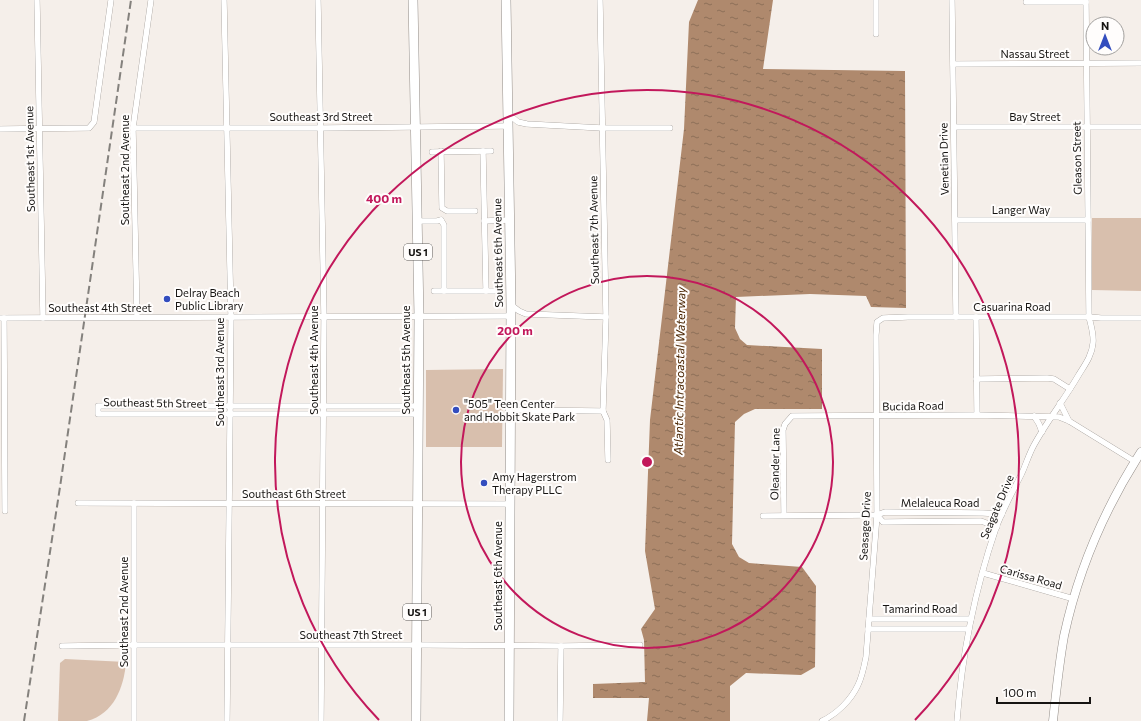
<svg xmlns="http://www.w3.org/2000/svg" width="1141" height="721" font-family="Commissioner,sans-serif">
<defs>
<pattern id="water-ripples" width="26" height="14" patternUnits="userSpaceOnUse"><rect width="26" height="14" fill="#af896d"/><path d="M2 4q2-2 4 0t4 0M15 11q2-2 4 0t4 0" fill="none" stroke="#8d6f58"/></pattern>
</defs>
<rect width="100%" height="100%" fill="#f5efea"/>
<g fill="#d8bfad">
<path d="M 1092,218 L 1141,218 L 1141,291 L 1092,290 Z"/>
<path d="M 503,369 L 502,447 L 426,447 L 426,370 Z"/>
<path d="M 65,659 L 126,662 C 124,687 114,714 87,721 C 78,721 67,721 58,721 L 60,663 Z"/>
</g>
<path fill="url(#water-ripples)" d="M 698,0 L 773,0 L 763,69 L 905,71 L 906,308 L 871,307 L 866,296 L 810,294 L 736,297 L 735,328 L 740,339 L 747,345 L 822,349 L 822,409 L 755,409 L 744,414 L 735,422 L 732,544 L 739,557 L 749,563 L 802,567 L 816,586 L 815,667 L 801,675 L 746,673 L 730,686 L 730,721 L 647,721 L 649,698 L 593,698 L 593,684 L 645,682 L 644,640 L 641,629 L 655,609 L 645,551 L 650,420 L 684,129 L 689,22 Z"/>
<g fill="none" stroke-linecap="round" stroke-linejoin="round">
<defs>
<g id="minor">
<path d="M 37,0 L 43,318"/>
<path d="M 224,0 L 231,317 L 227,721"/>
<path d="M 318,0 L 324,317 L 321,721"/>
<path d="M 600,0 L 606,317 L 603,411 L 607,420 L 608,460"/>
<path d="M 876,0 L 876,34"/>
<path d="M 952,0 L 956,317"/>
<path d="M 1026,2 L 1086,2"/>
<path d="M 953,64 L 1141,63"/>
<path d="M 508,114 L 518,122 L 527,124 L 602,128 L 670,128"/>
<path d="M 954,127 L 1141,127"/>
<path d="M 133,128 L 321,128 L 508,126"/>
<path d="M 0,129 L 89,128 L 94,122 L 111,0"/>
<path d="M 441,151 L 442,208 L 447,211 L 475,211"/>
<path d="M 483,151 L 486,291"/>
<path d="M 432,152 L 491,151"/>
<path d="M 441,220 L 444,225 L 444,291"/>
<path d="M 955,220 L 1088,220"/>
<path d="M 417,221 L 437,221 L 441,220"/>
<path d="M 484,221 L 510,220"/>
<path d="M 434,291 L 495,291"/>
<path d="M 511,305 L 519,311 L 526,314 L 606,317"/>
<path d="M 137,317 L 133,128 L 151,0"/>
<path d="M 976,317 L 977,415"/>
<path d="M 0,318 L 511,316"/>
<path d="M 4,318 L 5,511"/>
<path d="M 976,379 L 1047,378 L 1054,379 L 1070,389"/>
<path d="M 1060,403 L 1069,421"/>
<path d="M 511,410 L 603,411"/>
<path d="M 418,414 L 98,414 L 98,406 L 418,406"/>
<path d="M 1034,416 L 1039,424 L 1042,432"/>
<path d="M 78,503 L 510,504"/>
<path d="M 784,515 L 783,430 L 785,424 L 792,416 L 977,415 L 1059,417 L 1069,421 L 1134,461"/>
<path d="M 877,515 L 883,522 L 981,521 L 997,527"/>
<path d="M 763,516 L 877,515 L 885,512 L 983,513 L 1002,514"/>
<path d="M 983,573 L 1074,599"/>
<path d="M 869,619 L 971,619"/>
<path d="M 868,629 L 968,629"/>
<path d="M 62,646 L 134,645 L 427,645 L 561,646 L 640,645"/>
<path d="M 134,721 L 134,503"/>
<path d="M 560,721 L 561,646"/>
<path d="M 822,721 C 837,714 851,700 858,685 C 862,677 864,667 866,657 L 877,515 L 876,335 L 877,322 L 883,318 L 908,317 L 1089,317 L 1101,318 L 1141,318"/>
<path d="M 957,721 C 962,653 974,592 996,528 C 1003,509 1013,491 1022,473 C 1026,464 1029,454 1034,445 C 1047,421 1064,400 1078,376 C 1084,366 1092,356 1093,343 C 1094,334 1091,326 1089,317 L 1086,0"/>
</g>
<path id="secondary" d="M 1053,721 C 1056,693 1059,664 1064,636 C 1078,571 1105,508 1141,452"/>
<g id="primary">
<path d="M 413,0 L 419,317 L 416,721"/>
<path d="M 506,0 L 511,305 L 509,721"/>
</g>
</defs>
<use href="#minor" stroke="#938d88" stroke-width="6"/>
<use href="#secondary" stroke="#938d88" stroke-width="9"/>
<use href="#primary" stroke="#938d88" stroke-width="10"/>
<use href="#minor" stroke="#fff" stroke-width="5.5"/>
<use href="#secondary" stroke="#fff" stroke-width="8"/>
<use href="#primary" stroke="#fff" stroke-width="9"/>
<path stroke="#84817d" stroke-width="2" stroke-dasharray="8 4" stroke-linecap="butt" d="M 24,721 L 60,487 L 131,0"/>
</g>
<g fill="none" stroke="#c2185b" stroke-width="2">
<circle cx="647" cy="462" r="186"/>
<path d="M379 720A372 372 0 1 1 915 720"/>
</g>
<g fill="#334dbe" stroke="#fffdfc" stroke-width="1.5">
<circle cx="167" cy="299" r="4"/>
<circle cx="456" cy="410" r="4"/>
<circle cx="484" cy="483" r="4"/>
</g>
<g text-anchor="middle" stroke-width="4" stroke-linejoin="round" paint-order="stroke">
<g fill="#fffdfc" stroke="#5c5a58" stroke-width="1">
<rect x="404" y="244" width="28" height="16" rx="3"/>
<rect x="403" y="604" width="28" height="16" rx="3"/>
</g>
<g font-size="10" font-weight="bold" fill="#161412">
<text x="418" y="256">US 1</text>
<text x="417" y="616">US 1</text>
</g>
<g font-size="11" fill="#161412" stroke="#fffdfc">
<text x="1035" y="58">Nassau Street</text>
<text x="321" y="121">Southeast 3rd Street</text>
<text x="1035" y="121">Bay Street</text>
<text transform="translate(1077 158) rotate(-91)" y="4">Gleason Street</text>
<text transform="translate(30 159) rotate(-91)" y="4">Southeast 1st Avenue</text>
<text transform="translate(944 159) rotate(-91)" y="4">Venetian Drive</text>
<text transform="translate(125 170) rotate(-90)" y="4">Southeast 2nd Avenue</text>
<text x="1021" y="214">Langer Way</text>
<text transform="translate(594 230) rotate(-91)" y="4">Southeast 7th Avenue</text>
<text transform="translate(498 253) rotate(-91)" y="4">Southeast 6th Avenue</text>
<text x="1012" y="311">Casuarina Road</text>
<text x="100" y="312">Southeast 4th Street</text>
<text transform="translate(314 360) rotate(-90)" y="4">Southeast 4th Avenue</text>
<text transform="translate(406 360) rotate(-90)" y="4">Southeast 5th Avenue</text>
<text transform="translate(220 372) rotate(-90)" y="4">Southeast 3rd Avenue</text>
<text transform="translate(155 403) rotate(1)" y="4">Southeast 5th Street</text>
<text transform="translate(913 406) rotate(-1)" y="4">Bucida Road</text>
<text transform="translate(775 464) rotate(-89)" y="4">Oleander Lane</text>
<text x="294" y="498">Southeast 6th Street</text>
<text x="940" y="507">Melaleuca Road</text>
<text transform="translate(997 507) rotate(-67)" y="4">Seagate Drive</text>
<text transform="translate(865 526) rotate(-87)" y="4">Seasage Drive</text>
<text transform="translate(498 576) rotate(-90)" y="4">Southeast 6th Avenue</text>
<text transform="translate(1031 577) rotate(16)" y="4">Carissa Road</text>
<text x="920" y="613">Tamarind Road</text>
<text transform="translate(124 612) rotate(-90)" y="4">Southeast 2nd Avenue</text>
<text x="351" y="639">Southeast 7th Street</text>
</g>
<g font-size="11" fill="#161412" stroke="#fffdfc" text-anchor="start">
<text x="175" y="297">Delray Beach<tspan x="175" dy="13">Public Library</tspan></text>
<text x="464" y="408">"505" Teen Center<tspan x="464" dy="13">and Hobbit Skate Park</tspan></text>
<text x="492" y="481">Amy Hagerstrom<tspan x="492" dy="13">Therapy PLLC</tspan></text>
</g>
<g font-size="12" font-style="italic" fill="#492400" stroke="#fffdfc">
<text transform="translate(680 371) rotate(-89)" y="4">Atlantic Intracoastal Waterway</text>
</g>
</g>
<circle cx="647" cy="462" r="6" fill="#c2185b" stroke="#fffdfc" stroke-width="2"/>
<g font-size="12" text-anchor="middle" font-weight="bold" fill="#c2185b" stroke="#fffdfc" stroke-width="4" stroke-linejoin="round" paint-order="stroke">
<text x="384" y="203">400 m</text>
<text x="515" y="335">200 m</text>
</g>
<g transform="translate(1105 36)"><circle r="19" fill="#fffdfc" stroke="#a2a09e"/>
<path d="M0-3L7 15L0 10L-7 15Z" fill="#334dbe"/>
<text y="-6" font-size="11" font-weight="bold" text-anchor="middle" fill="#161412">N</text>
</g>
<path d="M997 697v6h93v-6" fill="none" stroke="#161412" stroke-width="2"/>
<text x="1003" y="697" font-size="12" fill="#161412" stroke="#fffdfc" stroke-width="3" paint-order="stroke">100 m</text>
</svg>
